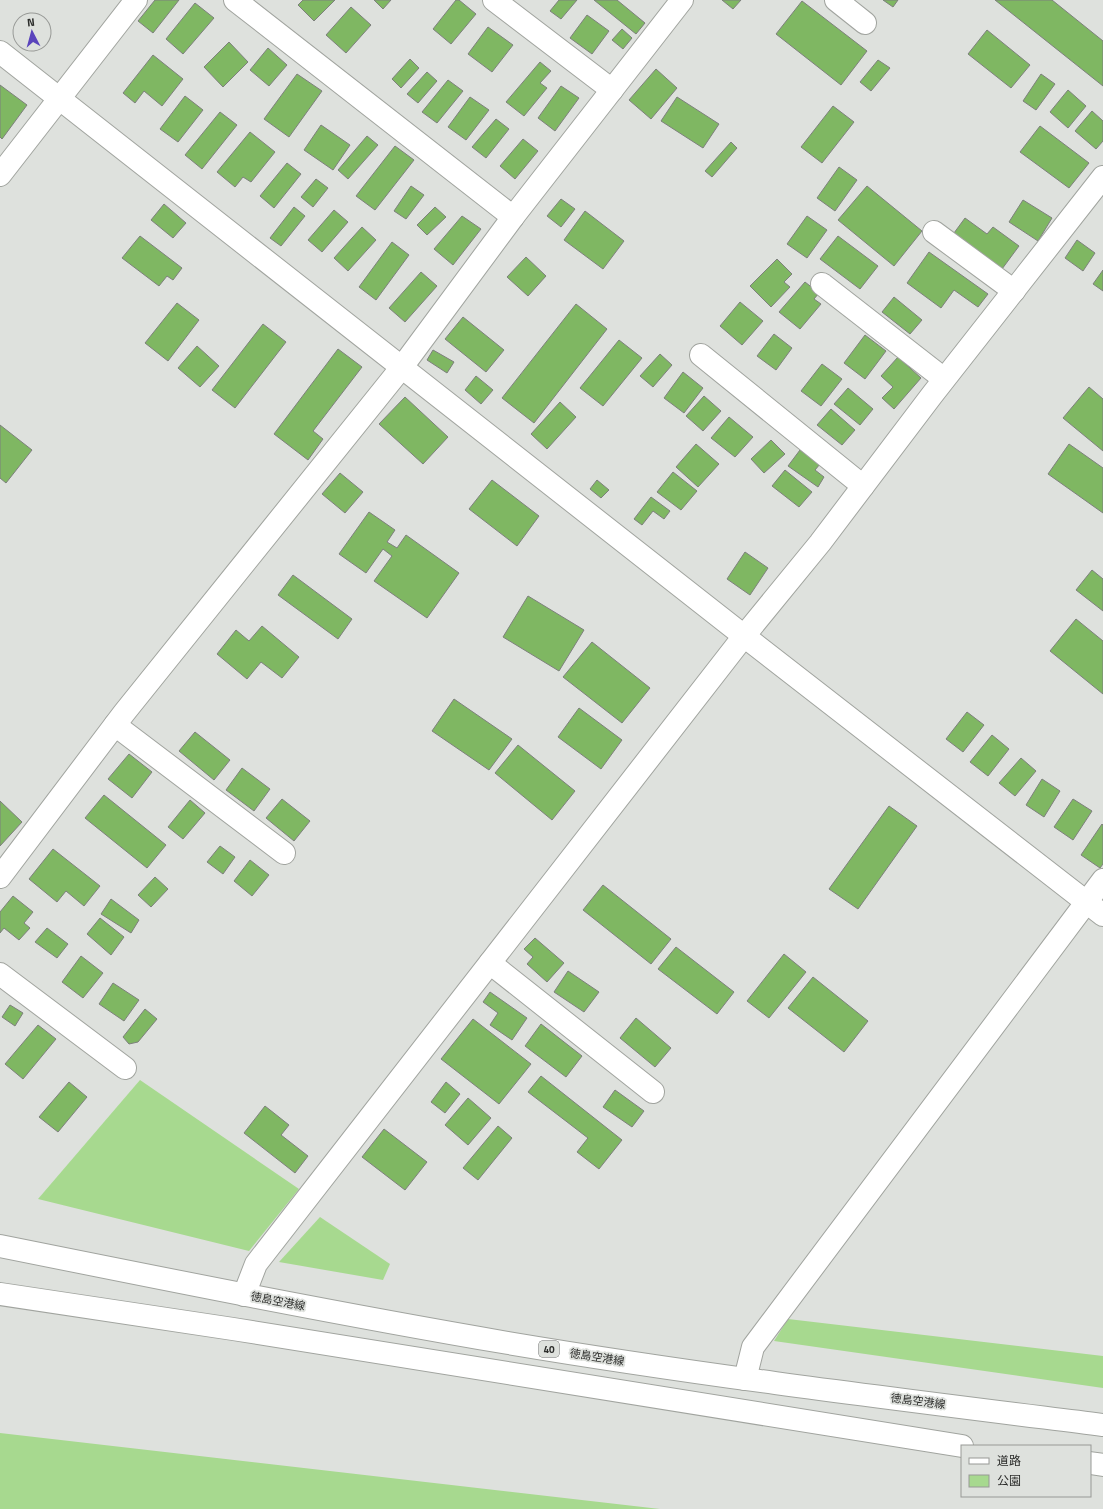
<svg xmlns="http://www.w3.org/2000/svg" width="1103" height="1509" font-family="'Titillium Web','Noto Sans JP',sans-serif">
<rect width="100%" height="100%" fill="#dee1dd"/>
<g fill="#a7d98f">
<path d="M 140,1080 L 299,1189 L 249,1251 L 38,1199 Z"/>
<path d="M 320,1217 L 390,1264 L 383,1280 L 279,1262 Z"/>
<path d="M 788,1319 L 1103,1356 L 1103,1388 L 774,1341 Z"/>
<path d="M 0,1433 L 660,1509 L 0,1509 Z"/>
</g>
<g fill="#7fb762" stroke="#7d807c">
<path d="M 155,0 L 179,0 L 153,33 L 138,21 Z"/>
<path d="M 303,0 L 335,0 L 314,21 L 298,5 Z"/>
<path d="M 374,0 L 391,0 L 383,9 Z"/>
<path d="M 456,0 L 459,0 L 476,14 L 451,44 L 433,29 Z"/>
<path d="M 559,0 L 577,0 L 561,19 L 550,11 Z"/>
<path d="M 594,0 L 617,0 L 645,23 L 636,34 Z"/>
<path d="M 722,0 L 741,0 L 733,9 Z"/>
<path d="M 883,0 L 898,0 L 893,7 Z"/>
<path d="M 995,0 L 1052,0 L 1103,41 L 1103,86 Z"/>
<path d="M 802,1 L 867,51 L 841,85 L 776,34 Z"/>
<path d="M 195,3 L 214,18 L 183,54 L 166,39 Z"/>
<path d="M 351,7 L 371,25 L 346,53 L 326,35 Z"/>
<path d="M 587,15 L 609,31 L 592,54 L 570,38 Z"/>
<path d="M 488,27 L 513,45 L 492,72 L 468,54 Z"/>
<path d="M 622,29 L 632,38 L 623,49 L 612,40 Z"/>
<path d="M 987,30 L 1030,65 L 1011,88 L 968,54 Z"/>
<path d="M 229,42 L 248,62 L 223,87 L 204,67 Z"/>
<path d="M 268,48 L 287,65 L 269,86 L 250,70 Z"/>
<path d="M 153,55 L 183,79 L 162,106 L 144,91 L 135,103 L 123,93 Z"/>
<path d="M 410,59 L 419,68 L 401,88 L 392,79 Z"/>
<path d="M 878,60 L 890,68 L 871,91 L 860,82 Z"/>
<path d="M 540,62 L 551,71 L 540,83 L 547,88 L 524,116 L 506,102 Z"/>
<path d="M 656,69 L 677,88 L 651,119 L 629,100 Z"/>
<path d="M 427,72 L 437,81 L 418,103 L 407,94 Z"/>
<path d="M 297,74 L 322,91 L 289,137 L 264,119 Z"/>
<path d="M 1041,74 L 1055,84 L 1036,110 L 1023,101 Z"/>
<path d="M 448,80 L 463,91 L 437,123 L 422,112 Z"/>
<path d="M 0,85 L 27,105 L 2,139 L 0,137 Z"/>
<path d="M 561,86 L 579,98 L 555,131 L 538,118 Z"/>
<path d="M 1068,90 L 1086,106 L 1068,128 L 1050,112 Z"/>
<path d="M 185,96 L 203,110 L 178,142 L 160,129 Z"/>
<path d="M 470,97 L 489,110 L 466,140 L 448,127 Z"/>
<path d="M 677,97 L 719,124 L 703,148 L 661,121 Z"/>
<path d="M 833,106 L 854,122 L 822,163 L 801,147 Z"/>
<path d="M 1092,111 L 1103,121 L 1103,141 L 1096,149 L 1075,131 Z"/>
<path d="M 220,112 L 237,125 L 202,169 L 185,155 Z"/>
<path d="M 496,119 L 509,129 L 486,158 L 472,147 Z"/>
<path d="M 321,125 L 350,145 L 333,170 L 304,150 Z"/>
<path d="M 1040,126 L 1089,163 L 1069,188 L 1020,152 Z"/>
<path d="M 250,132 L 275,152 L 251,182 L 243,177 L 235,187 L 217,172 Z"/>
<path d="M 367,136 L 378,145 L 348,179 L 338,170 Z"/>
<path d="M 523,139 L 538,151 L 515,179 L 500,166 Z"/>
<path d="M 731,142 L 737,148 L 712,177 L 705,171 Z"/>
<path d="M 395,146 L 414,160 L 375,210 L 356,196 Z"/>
<path d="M 287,163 L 301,174 L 274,208 L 260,196 Z"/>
<path d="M 839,167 L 857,180 L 835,211 L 817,198 Z"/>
<path d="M 316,179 L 328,188 L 313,207 L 301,197 Z"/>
<path d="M 411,186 L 424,195 L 406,219 L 394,211 Z"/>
<path d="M 867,186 L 922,231 L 894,266 L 838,220 Z"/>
<path d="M 561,199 L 575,209 L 561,227 L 547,216 Z"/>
<path d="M 1023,200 L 1052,218 L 1038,241 L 1009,222 Z"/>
<path d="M 164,204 L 186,223 L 173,238 L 151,220 Z"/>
<path d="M 294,207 L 305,216 L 281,246 L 270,238 Z"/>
<path d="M 435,207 L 446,217 L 427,235 L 417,225 Z"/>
<path d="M 334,210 L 348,222 L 322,252 L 308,240 Z"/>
<path d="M 585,211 L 624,241 L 603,269 L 564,240 Z"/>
<path d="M 462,216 L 481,229 L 453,265 L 434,249 Z"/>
<path d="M 807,216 L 827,230 L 807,258 L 787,244 Z"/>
<path d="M 965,218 L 987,234 L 993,227 L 1019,246 L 1002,269 L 954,233 Z"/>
<path d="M 362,227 L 376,240 L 348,271 L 334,258 Z"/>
<path d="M 140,236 L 182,268 L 173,280 L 167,276 L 159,286 L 122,258 Z"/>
<path d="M 838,236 L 878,266 L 860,289 L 820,259 Z"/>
<path d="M 1077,240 L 1095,253 L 1083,271 L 1065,258 Z"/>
<path d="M 392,242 L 409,255 L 376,300 L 359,287 Z"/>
<path d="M 929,252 L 988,294 L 978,307 L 954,290 L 941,308 L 907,283 Z"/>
<path d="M 526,257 L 546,276 L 528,296 L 507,277 Z"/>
<path d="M 777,259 L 792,274 L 784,282 L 790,287 L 771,307 L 750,286 Z"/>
<path d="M 1103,270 L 1103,291 L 1093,284 Z"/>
<path d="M 421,272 L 437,286 L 405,322 L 389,308 Z"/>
<path d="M 805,282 L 819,293 L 814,299 L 821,304 L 800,329 L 779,312 Z"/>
<path d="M 894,297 L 922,320 L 910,334 L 882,312 Z"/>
<path d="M 740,302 L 763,321 L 742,345 L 720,326 Z"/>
<path d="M 177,303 L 199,320 L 168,361 L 145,343 Z"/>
<path d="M 576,304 L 607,329 L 534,423 L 502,398 Z"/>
<path d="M 463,317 L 504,350 L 486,372 L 445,339 Z"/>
<path d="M 263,324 L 286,342 L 235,408 L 212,390 Z"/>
<path d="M 774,334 L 792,348 L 776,370 L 757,356 Z"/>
<path d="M 865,335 L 886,351 L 865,379 L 844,363 Z"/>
<path d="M 619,340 L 642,358 L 603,406 L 580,388 Z"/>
<path d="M 197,346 L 219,366 L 200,387 L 178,368 Z"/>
<path d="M 338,349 L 362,367 L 313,431 L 323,439 L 308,460 L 274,434 Z"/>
<path d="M 433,350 L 454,362 L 447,373 L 427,360 Z"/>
<path d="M 660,354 L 672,365 L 653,387 L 640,376 Z"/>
<path d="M 898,357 L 921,378 L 894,409 L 882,398 L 893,387 L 881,376 Z"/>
<path d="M 822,364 L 842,379 L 821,406 L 801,391 Z"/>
<path d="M 683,372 L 703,388 L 684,413 L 664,398 Z"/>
<path d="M 476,376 L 493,390 L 481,404 L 465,390 Z"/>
<path d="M 1089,387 L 1103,399 L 1103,451 L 1063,418 Z"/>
<path d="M 848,388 L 873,409 L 860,425 L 834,404 Z"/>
<path d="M 704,396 L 721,411 L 703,431 L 686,416 Z"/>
<path d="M 405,397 L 448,437 L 423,464 L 379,424 Z"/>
<path d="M 560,402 L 576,417 L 547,449 L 531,434 Z"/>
<path d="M 831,409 L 855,430 L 842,445 L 817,425 Z"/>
<path d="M 729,417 L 753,437 L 735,457 L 711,438 Z"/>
<path d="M 0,425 L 32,450 L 6,483 L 0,478 Z"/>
<path d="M 771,440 L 785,454 L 764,473 L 751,459 Z"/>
<path d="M 696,444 L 719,464 L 698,487 L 676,467 Z"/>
<path d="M 1069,444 L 1103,468 L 1103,513 L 1048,474 Z"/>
<path d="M 800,450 L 820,464 L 815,470 L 824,477 L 818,487 L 788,466 Z"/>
<path d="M 785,470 L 812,492 L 799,507 L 772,486 Z"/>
<path d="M 673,472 L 697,491 L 681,510 L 657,492 Z"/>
<path d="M 340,473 L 363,492 L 345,513 L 322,494 Z"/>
<path d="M 492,480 L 539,516 L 517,546 L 469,509 Z"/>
<path d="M 597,480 L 609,490 L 601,498 L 590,489 Z"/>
<path d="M 651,497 L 670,511 L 664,519 L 653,511 L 642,525 L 634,519 Z"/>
<path d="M 369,512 L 395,530 L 387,542 L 397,548 L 406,535 L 459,573 L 427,618 L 374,581 L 392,556 L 383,549 L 366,573 L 339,554 Z"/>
<path d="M 745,552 L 768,568 L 750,595 L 727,579 Z"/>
<path d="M 1092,570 L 1103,579 L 1103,611 L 1076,590 Z"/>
<path d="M 293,575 L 352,619 L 338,639 L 278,595 Z"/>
<path d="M 528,596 L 584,630 L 559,671 L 503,637 Z"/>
<path d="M 1076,619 L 1103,641 L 1103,694 L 1050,651 Z"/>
<path d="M 262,626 L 299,657 L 282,678 L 261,662 L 247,679 L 217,654 L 236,630 L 249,641 Z"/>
<path d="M 592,642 L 650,688 L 622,723 L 563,677 Z"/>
<path d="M 454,699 L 512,739 L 489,770 L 432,731 Z"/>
<path d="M 579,708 L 622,740 L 601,769 L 558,737 Z"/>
<path d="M 967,712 L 984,725 L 963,752 L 946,739 Z"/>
<path d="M 195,732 L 230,760 L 214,780 L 179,751 Z"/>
<path d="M 992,735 L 1009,749 L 988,776 L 970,762 Z"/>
<path d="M 518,745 L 575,791 L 552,820 L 495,773 Z"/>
<path d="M 129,754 L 152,772 L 132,798 L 108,779 Z"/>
<path d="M 1021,758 L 1036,771 L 1015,796 L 999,783 Z"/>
<path d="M 242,768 L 270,789 L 254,811 L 226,790 Z"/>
<path d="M 1042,779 L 1060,791 L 1044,817 L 1026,805 Z"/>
<path d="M 104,795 L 166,845 L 147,868 L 85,818 Z"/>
<path d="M 282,799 L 310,821 L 294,841 L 266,818 Z"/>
<path d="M 1073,799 L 1092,811 L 1073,840 L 1054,827 Z"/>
<path d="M 190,800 L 205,813 L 183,839 L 168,827 Z"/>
<path d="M 0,801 L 22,822 L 0,846 Z"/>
<path d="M 889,806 L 917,826 L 858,909 L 829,889 Z"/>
<path d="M 1102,824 L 1103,825 L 1103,864 L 1100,868 L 1081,855 Z"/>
<path d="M 220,846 L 235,857 L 223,874 L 207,862 Z"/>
<path d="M 53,849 L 100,886 L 84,906 L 66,891 L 57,902 L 29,879 Z"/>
<path d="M 250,860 L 269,875 L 252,896 L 234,881 Z"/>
<path d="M 155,877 L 168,889 L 151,907 L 138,895 Z"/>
<path d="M 603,885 L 671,939 L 651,964 L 583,910 Z"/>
<path d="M 13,896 L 33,912 L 24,923 L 30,928 L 19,940 L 4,928 L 0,933 L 0,912 Z"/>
<path d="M 111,899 L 139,920 L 131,933 L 101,914 Z"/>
<path d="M 100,918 L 124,937 L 111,955 L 87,934 Z"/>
<path d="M 47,928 L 68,944 L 57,958 L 35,942 Z"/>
<path d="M 535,938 L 564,963 L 547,982 L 527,964 L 533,957 L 524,949 Z"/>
<path d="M 676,947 L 734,992 L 717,1014 L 658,969 Z"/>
<path d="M 784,954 L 806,972 L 769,1018 L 747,1001 Z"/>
<path d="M 81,956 L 103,973 L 83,998 L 62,982 Z"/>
<path d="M 568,971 L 599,992 L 584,1012 L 554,992 Z"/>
<path d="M 813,977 L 868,1021 L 844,1052 L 788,1008 Z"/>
<path d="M 113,983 L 139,1000 L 124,1021 L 99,1004 Z"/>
<path d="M 490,992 L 527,1018 L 512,1040 L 490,1025 L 498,1013 L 483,1002 Z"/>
<path d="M 10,1005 L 23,1013 L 15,1026 L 2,1017 Z"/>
<path d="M 145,1009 L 157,1019 L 138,1042 L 129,1044 L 123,1037 Z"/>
<path d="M 636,1018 L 671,1048 L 655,1067 L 620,1038 Z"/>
<path d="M 473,1019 L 531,1064 L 499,1104 L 441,1059 Z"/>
<path d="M 541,1024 L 582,1056 L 566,1077 L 525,1046 Z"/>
<path d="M 38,1025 L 56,1039 L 23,1079 L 5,1064 Z"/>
<path d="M 541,1076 L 622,1140 L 599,1169 L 577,1152 L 588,1138 L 528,1092 Z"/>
<path d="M 69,1082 L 87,1097 L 58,1132 L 39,1117 Z"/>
<path d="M 446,1082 L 460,1094 L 445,1113 L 431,1102 Z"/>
<path d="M 615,1090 L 644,1111 L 632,1127 L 603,1107 Z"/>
<path d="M 468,1098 L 491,1118 L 468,1145 L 445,1125 Z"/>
<path d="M 265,1106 L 289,1125 L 281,1135 L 308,1156 L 295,1173 L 244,1133 Z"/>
<path d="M 498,1126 L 512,1138 L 478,1180 L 463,1168 Z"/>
<path d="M 384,1129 L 427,1162 L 405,1190 L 362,1157 Z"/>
</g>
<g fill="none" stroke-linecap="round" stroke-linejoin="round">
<defs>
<g id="minor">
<path d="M 235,0 L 513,217"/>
<path d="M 494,0 L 612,90"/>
<path d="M 836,0 L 865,23"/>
<path d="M 0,52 L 744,636 L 1103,915"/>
<path d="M 0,175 L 136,0"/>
<path d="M 934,232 L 1014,291"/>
<path d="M 822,284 L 944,379"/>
<path d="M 701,355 L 863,486"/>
<path d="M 115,725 L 284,853"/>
<path d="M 0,877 L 124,713 L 402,367 L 513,217 L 682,0"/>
<path d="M 490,963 L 653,1092"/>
<path d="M 0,974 L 125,1068"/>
<path d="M 244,1295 L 256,1264 L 744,636 L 820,543 L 932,395 L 1103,177"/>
<path d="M 745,1379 L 753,1347 L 1103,880"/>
</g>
<g id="major">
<path d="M 0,1246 C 169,1280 338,1314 508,1343 C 705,1376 904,1400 1103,1425"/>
<path d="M 0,1294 L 233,1329 L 962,1446"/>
<path d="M 1090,1463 L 1103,1465"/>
</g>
</defs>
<use href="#minor" stroke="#a1a49f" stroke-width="24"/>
<use href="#major" stroke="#a1a49f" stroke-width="24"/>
<use href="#minor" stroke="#fff" stroke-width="22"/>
<use href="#major" stroke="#fff" stroke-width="22"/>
</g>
<g text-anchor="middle" stroke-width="3.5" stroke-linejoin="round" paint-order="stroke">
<rect fill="#dee1dd" stroke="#616360" stroke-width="1" x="539" y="1341" width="20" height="16" rx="3"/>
<g font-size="10" font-weight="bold" fill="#2c2d2b">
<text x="549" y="1353">40</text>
</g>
<g font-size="11" fill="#2c2d2b" stroke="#dee1dd">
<text transform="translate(278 1301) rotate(11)" y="4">徳島空港線</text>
<text transform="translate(597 1357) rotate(9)" y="4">徳島空港線</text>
<text transform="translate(918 1401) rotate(7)" y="4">徳島空港線</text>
</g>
</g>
<rect x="961" y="1445" width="130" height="52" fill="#dee1dd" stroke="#979996"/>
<rect x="969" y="1458" width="20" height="6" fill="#ffffff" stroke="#979996"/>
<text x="997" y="1465" font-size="12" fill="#2c2d2b">道路</text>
<rect x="969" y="1475" width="20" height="12" fill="#a7d98f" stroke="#979996"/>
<text x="997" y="1485" font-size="12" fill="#2c2d2b">公園</text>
<g transform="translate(32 32) rotate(354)"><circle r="19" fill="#dee1dd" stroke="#979996"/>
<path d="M0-3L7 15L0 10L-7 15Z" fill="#5a44bc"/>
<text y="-6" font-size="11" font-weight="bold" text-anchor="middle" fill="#2c2d2b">N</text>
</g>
</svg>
